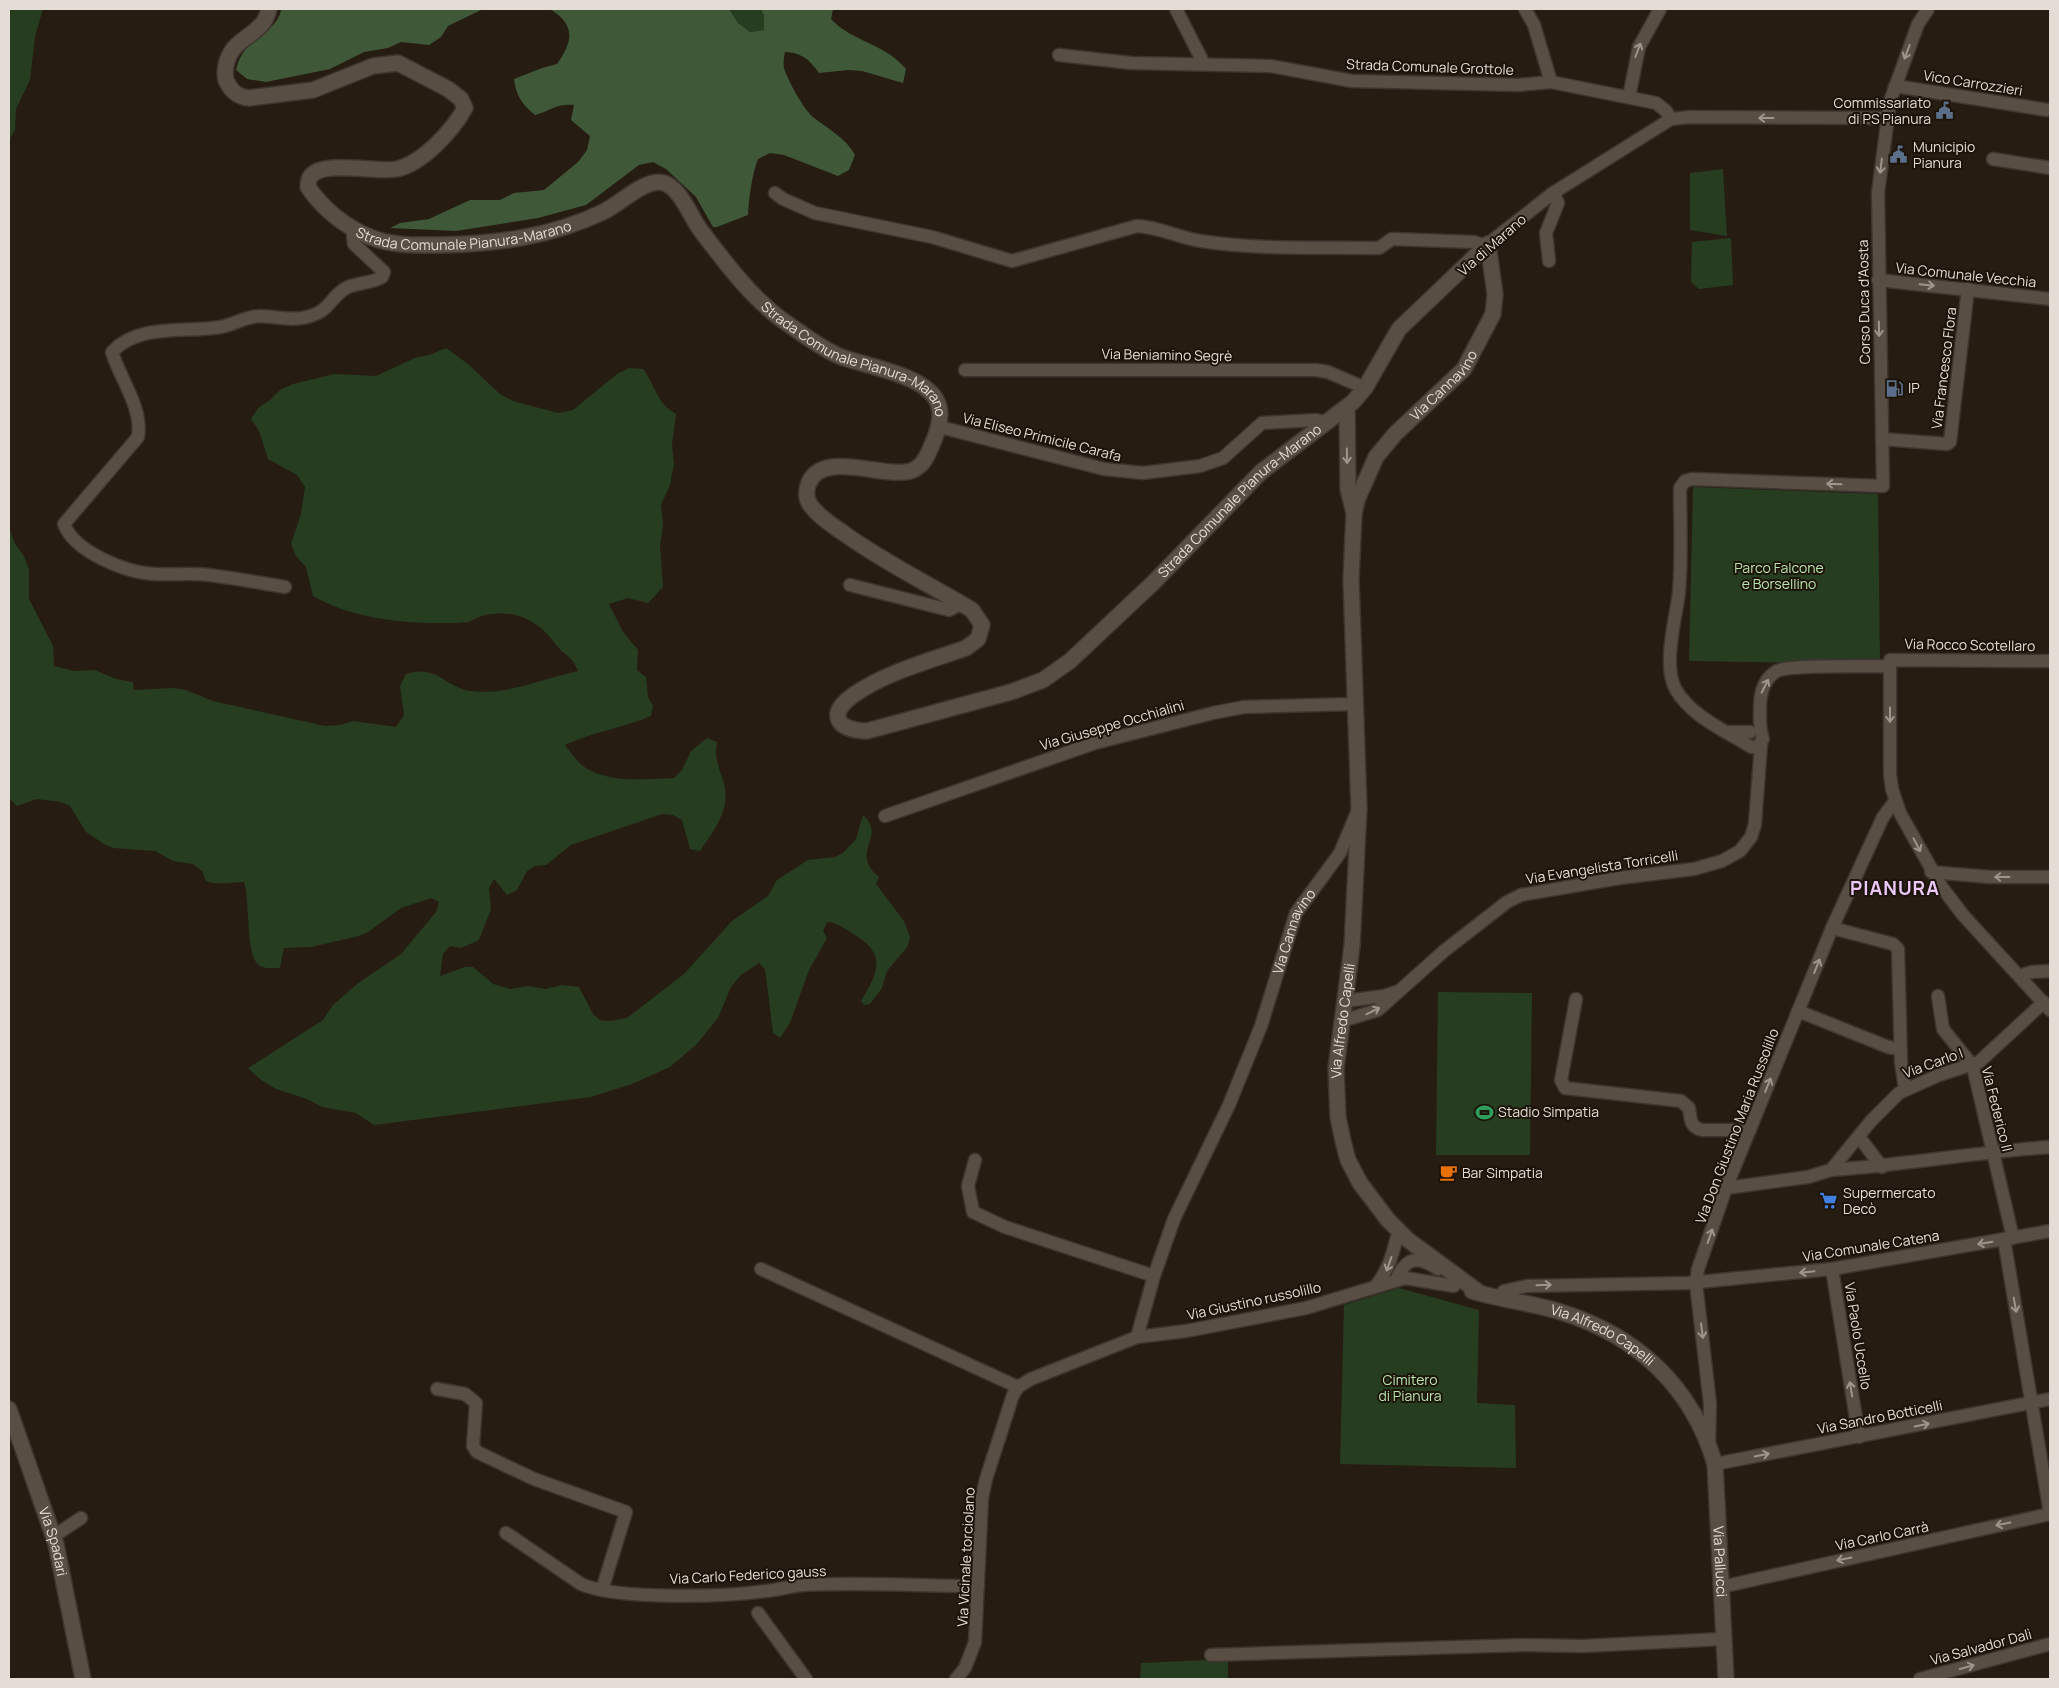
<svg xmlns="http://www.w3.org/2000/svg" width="2059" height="1688" font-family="Manrope,sans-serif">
<rect width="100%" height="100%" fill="#261c12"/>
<g fill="#273d20">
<path d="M 9,9 L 43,9 L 35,37 L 30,80 L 16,109 L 15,130 L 9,140 Z"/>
<path d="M 729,9 L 761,9 L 764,16 L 764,30 L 750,32 L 738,23 Z"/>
<path d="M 1723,169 L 1727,236 L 1690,230 L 1690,173 Z"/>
<path d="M 1731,238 L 1733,285 L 1699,289 L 1691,282 L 1692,242 Z"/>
<path d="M 446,348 L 468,364 L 500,394 L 513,401 L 558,413 L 573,410 L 617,374 L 629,368 L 643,369 C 656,386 656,403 676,414 L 672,444 L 674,464 L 670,485 L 661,505 L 663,525 L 660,546 L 663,587 L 648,603 L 628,598 L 609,604 L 623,632 L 638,650 L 637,670 L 646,677 L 648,697 L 653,706 L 651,716 C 623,728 592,732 565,745 C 570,751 576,761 583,766 C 607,784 646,779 674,778 L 682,770 L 691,751 L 707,738 L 717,742 C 714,757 718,766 723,780 C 732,808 715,829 700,851 L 690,849 L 682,820 L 673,815 L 662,814 L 571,845 L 546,865 L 535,866 L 527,871 L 517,890 L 507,895 L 494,879 L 489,888 L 491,909 L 479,940 L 461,948 L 450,946 L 443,954 L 440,976 L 465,967 L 473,967 L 493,984 L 510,989 L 528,986 L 545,989 L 562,985 L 579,987 L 593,1014 L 600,1020 L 609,1021 L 627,1018 L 684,974 L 732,921 L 768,896 L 777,880 L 808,860 L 835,857 L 843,853 L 856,839 L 863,815 C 888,837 848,852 879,877 L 876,884 L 904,921 L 910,937 L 908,946 L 887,971 L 882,988 L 870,1004 L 864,1005 L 861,1001 C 877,974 888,955 855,935 C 845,929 838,923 827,922 L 823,931 L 827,938 L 809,970 L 790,1023 L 780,1038 L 773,1033 L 765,969 L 759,963 L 741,975 L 731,987 L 718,1018 L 696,1045 L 670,1067 L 632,1084 L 591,1097 L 374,1125 L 356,1113 L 322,1107 L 307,1099 L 276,1089 L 261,1080 L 248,1068 L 323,1020 L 333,1005 L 357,984 L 401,954 L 436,912 L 439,902 L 431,898 L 401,908 L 368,932 L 359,936 L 311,947 L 284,948 L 280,968 C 274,968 265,969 260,966 C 244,956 251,901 244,882 C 230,882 220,886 206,881 L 202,871 L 193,864 L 173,861 L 155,851 L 113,848 L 104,844 L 86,832 L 70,806 L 61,802 L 37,799 L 17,806 L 10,799 L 9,527 L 15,544 L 24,556 L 29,570 L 29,599 L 53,646 L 54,666 L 74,671 L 95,670 L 116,679 L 133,682 L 134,690 L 173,688 L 186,690 L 213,701 L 325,726 L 340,725 L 353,721 L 396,727 L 404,715 L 400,686 L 406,674 C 437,664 444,687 471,691 C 505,696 544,678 578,671 C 572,655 566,657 557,646 C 539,621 517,609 486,615 C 479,616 474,620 468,622 C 460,623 450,623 442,623 C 397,623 352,618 313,596 L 306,567 L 296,556 L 291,544 L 301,514 L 305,487 L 297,475 L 268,459 L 259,431 L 251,419 L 258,408 L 270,400 L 280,390 L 293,384 L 334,374 L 376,376 L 415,358 L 429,355 Z"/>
<path d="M 1693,487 L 1878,494 L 1880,664 L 1689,661 Z"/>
<path d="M 1438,992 L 1532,993 L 1530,1155 L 1436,1155 Z"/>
<path d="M 1399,1288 L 1479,1310 L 1477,1403 L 1515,1405 L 1516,1468 L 1340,1464 L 1344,1305 Z"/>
<path d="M 1228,1659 L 1228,1679 L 1140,1679 L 1141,1663 Z"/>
</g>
<g fill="#3f5838">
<path d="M 281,9 L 483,9 L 448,26 L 441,37 L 429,45 L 401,42 L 388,48 L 364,52 L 330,69 L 266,82 L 247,79 L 236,70 C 242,37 278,34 281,9 Z"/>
<path d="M 550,9 L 729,9 L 738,23 L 750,32 L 764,30 L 764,16 L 761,9 L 833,9 L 831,19 C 852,42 883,42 906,69 L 903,83 L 862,71 L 848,70 L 819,73 C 809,59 802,53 785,52 C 784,57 783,63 784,68 C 787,79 804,110 813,117 C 828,129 846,138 855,155 L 849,170 L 838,176 L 784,155 L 770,153 L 758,159 C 752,174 749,198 748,215 L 717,227 L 713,227 L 696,197 L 666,169 L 653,162 L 639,165 L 586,205 L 538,218 L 456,231 L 390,228 L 400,223 L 429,219 L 470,200 L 500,200 L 514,193 L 544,190 L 578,162 L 587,150 L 590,136 L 571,120 L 574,105 C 557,103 550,111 535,115 C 522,104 516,96 514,79 L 542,68 L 557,64 C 573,41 576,25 550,9 Z"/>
</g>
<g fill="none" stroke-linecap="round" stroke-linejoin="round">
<defs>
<g id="street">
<path d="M 1176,9 L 1204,64"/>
<path d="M 1525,9 L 1534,25 L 1551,82"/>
<path d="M 1059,55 L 1131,63 L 1270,66 L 1352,81 L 1519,85 L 1551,82 L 1656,103 L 1666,111 L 1671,119"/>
<path d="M 1895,86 L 2047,110"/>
<path d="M 1629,97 L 1639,47 L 1660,9"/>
<path d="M 1993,159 L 2050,168"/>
<path d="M 775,193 L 783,199 L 815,213 L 932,237 L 1012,261 L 1137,226 C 1160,227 1179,238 1201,241 C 1259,250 1320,247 1379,248 L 1392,239 L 1474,242 L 1486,246"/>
<path d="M 1488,244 L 1553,193 L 1671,119 L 1690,117 L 1887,118"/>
<path d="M 1549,261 L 1546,233 L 1558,203 L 1553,193"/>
<path d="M 1878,280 L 2050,299"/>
<path d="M 965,370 L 1316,370 L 1328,372 L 1365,388"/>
<path d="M 944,428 L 1104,469 L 1143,473 L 1200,466 L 1223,458 L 1262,423 L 1316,420 L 1328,423"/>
<path d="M 1882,439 L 1947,444 L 1950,442 L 1968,289"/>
<path d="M 850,585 L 949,610 L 961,604"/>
<path d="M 285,587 C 260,583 235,578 209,575 C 191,573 173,575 155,574 C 127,573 74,552 64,524 L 138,437 C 143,408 120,379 112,352 C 139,323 185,333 221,327 C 235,324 247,316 261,316 C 277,317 292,321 307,317 C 331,311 329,298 346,288 C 357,282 371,284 382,277 L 384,272 L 354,244 L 353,235 L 358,231"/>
<path d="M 2050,661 L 1890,660 L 1890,774 L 1892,789 L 1900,813 L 1941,886 L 1963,915 L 2050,1010"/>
<path d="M 1890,666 C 1869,667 1791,664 1777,671 C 1763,679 1760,694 1760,708 C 1760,719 1759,729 1763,739 L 1757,747 L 1751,747 C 1726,731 1692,717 1676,690 C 1662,666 1676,618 1679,592 C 1682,558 1680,523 1680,488 L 1685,481 L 1692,479 L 1883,486 L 1878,193 L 1890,101 L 1918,24 L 1928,9"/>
<path d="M 1727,732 L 1750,732"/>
<path d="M 885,816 L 1095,743 L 1213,713 L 1244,707 L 1355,704"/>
<path d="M 1931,872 L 1990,877 L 2050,877"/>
<path d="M 1832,928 L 1893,944 L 1898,949 L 1901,1062 L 1905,1089"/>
<path d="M 2021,975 L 2032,972 L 2050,971"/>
<path d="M 1938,996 L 1943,1029 L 1968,1060 L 1974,1071 L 2013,1238"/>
<path d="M 1576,999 L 1561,1080 L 1565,1088 L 1681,1101 L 1689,1108 C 1691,1118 1689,1127 1702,1130 L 1750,1130"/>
<path d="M 1345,1001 L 1384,996 L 1396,992"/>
<path d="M 1798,1011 L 1888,1047 L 1900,1049"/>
<path d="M 1342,1021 L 1378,1010 L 1444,951 L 1507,902 L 1521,895 L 1620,878 L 1694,869 L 1722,861 L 1740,851 L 1751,837 L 1755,824 L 1761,744"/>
<path d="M 1859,1137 L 1882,1167"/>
<path d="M 975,1160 L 968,1186 L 973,1212 L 1005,1227 L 1154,1276"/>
<path d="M 1831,1170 C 1904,1165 1977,1152 2050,1147"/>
<path d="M 1726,1188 L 1808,1177 L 1831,1170 L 1871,1121 L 1899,1093 L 1939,1075 L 1979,1062 L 2044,1002"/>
<path d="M 2004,1239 L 2050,1513"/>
<path d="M 761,1269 L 1018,1387"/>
<path d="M 1832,1269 L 1859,1437"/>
<path d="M 1396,1280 C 1406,1257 1417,1255 1438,1269"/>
<path d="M 1375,1287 C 1388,1271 1392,1256 1397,1237"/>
<path d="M 1499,1297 L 1504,1291 L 1527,1286 L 1688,1283 L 1832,1269 L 2050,1231"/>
<path id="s1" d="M 1137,1337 L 1154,1276 L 1174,1219 L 1229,1105 L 1261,1026 L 1296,913 L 1340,853 L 1358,810"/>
<path d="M 437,1389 L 465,1394 L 476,1403 L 473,1446 L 477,1452 L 534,1479 L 626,1512 L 602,1590"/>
<path d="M 1709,1445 L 1710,1404 L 1696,1283 L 1698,1269 L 1726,1188 L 1832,928 L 1883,817 L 1895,801"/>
<path d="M 1715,1464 L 2050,1399"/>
<path d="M 506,1533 L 581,1584 C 617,1600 724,1597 766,1591 C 778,1590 791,1586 803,1585 C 861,1582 920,1586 978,1586"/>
<path d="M 54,1536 L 81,1518"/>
<path d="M 1721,1587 L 2050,1514"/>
<path d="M 758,1613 L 806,1679"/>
<path d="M 1211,1655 L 1523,1645 L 1583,1646 L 1723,1639"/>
<path d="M 956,1679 L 965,1668 L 975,1642 L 982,1498 L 986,1479 L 1013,1395 L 1018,1387 L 1031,1379 L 1137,1337 L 1186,1331 L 1306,1308 L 1405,1278 L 1454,1286"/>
<path d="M 1920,1679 L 2050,1644"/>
</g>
<g id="secondary">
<path id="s2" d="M 269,9 C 268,13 266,19 263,23 C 249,40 232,40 226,65 C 225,71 224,78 228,84 C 233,93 239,97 249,98 L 313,90 L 373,66 L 398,63 L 448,89 L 461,99 L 465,108 C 453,130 423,163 397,169 C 376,173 323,160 311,176 C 309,178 308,183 308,187 C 322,208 345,227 370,237 C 392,246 416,245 439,245 C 496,244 551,237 603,212 C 619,205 646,177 664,183 C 680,188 690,215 699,228 C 724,261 751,298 785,322 C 803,334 820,348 839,356 C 866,367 932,375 939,407 C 942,418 938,430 934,440 C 929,451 926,463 915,469 C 891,483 821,446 808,485 C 806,492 806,500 811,506 C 819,517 832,525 842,532 C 883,562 929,584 972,610 L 982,625 L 978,639 L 966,648 C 929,661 887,672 855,694 C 827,713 835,730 867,731 L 1011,692 L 1043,680 L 1070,661 L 1153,583 L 1261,472 L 1353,402 L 1365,388 L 1399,329 L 1488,244"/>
<path d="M 1347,408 L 1348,489 L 1354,513"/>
<path id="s3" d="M 1472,1291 C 1501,1300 1532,1303 1561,1312 C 1638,1336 1692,1387 1715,1464 L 1726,1679"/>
<path id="s4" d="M 1480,1293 L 1408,1240 L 1388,1220 L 1360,1183 L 1348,1160 L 1343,1141 L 1338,1117 L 1336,1068 L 1352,946 L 1359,808 L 1351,579 L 1354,514 L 1357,500 L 1376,457 L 1395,434 L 1464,369 L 1493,314 L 1495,294 L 1488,244"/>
<path id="s5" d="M 9,1409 L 56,1544 L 83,1679"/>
</g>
</defs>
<use href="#street" stroke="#3e3530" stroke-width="15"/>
<use href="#secondary" stroke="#3e3530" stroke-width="18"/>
<use href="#street" stroke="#594e43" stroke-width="12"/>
<use href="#secondary" stroke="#594e43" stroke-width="15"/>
</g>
<defs><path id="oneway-shaft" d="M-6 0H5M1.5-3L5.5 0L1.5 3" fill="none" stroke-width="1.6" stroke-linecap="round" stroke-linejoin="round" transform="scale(1.25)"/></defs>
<g stroke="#9e968c">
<use href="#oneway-shaft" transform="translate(1638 50) rotate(-69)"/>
<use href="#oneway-shaft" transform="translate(1907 52) rotate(111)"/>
<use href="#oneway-shaft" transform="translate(1766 118) rotate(-180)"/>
<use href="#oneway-shaft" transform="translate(1881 166) rotate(97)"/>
<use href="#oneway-shaft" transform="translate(1927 285) rotate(6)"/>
<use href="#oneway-shaft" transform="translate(1879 329) rotate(89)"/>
<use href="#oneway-shaft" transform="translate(1347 456) rotate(89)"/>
<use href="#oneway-shaft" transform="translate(1834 484) rotate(-178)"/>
<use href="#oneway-shaft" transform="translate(1765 686) rotate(-63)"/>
<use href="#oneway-shaft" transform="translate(1890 715) rotate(90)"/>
<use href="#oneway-shaft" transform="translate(1917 845) rotate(62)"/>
<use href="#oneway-shaft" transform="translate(2002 877) rotate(180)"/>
<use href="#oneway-shaft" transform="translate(1817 966) rotate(-68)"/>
<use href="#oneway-shaft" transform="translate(1373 1011) rotate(-26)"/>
<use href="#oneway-shaft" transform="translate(1768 1085) rotate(-68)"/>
<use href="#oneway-shaft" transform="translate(1710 1236) rotate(-71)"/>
<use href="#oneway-shaft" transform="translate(1985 1243) rotate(170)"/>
<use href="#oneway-shaft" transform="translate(1389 1264) rotate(110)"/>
<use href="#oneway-shaft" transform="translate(1807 1272) rotate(174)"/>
<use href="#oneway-shaft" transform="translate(1544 1285) rotate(-2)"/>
<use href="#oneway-shaft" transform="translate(2015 1305) rotate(80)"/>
<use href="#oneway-shaft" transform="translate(1702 1331) rotate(83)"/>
<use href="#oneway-shaft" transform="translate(1851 1389) rotate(-99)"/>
<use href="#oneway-shaft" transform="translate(1922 1425) rotate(-11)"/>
<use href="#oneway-shaft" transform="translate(1762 1455) rotate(-11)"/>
<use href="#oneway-shaft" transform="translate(2003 1524) rotate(168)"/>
<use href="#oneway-shaft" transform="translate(1844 1559) rotate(168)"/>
<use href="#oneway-shaft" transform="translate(1967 1667) rotate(-15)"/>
</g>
<defs>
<symbol id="civic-bare" viewBox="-9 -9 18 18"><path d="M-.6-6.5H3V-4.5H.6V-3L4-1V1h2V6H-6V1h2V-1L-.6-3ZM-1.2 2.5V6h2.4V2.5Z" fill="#5c6f8a" stroke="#1c1309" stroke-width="2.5" paint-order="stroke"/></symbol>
<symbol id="fuel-bare" viewBox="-9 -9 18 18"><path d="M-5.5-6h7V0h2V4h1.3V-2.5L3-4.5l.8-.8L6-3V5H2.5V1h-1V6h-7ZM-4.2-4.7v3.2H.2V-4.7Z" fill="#5c6f8a" stroke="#1c1309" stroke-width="2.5" paint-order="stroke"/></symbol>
<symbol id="stadium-bare" viewBox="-9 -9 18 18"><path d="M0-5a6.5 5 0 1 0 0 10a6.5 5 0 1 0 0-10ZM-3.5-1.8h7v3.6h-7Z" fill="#2e9e5b" stroke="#1c1309" stroke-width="2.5" paint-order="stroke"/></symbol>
<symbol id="cafe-bare" viewBox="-9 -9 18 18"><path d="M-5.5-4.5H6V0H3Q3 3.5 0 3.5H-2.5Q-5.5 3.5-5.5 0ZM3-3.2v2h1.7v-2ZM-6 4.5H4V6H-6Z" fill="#e8710a" stroke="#1c1309" stroke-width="2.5" paint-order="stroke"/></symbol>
<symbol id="supermarket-bare" viewBox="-9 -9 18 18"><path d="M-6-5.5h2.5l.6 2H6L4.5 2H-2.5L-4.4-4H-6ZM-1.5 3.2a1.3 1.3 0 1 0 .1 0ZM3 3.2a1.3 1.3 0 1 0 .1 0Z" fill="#3f7fe0" stroke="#1c1309" stroke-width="2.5" paint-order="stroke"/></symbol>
</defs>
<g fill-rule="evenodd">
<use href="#civic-bare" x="1932" y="98" width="25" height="25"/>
<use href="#civic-bare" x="1886" y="142" width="25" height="25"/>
<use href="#fuel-bare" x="1882" y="376" width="25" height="25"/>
<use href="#stadium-bare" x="1472" y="1100" width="25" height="25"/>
<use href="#cafe-bare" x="1436" y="1160" width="25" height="25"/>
<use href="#supermarket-bare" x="1816" y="1188" width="25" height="25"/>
</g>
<g text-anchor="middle" stroke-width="4" stroke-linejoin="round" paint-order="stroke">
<g font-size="14" fill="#e4ddd6" stroke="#1c1309">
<text transform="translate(1430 67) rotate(2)" y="5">Strada Comunale Grottole</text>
<text transform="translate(1973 83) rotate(9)" y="5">Vico Carrozzieri</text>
<text dy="5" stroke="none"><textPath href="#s2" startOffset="724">Strada Comunale Pianura-Marano</textPath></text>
<text transform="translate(1492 245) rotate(-41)" y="5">Via di Marano</text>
<text transform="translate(1966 275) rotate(6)" y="5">Via Comunale Vecchia</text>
<text transform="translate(1864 302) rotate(-91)" y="5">Corso Duca d'Aosta</text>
<text transform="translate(1167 355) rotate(1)" y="5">Via Beniamino Segrè</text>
<text dy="5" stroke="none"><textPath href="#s2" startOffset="1204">Strada Comunale Pianura-Marano</textPath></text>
<text transform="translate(1944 368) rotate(-83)" y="5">Via Francesco Flora</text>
<text dy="5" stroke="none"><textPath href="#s4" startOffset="999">Via Cannavino</textPath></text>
<text transform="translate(1042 437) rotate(14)" y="5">Via Eliseo Primicile Carafa</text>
<text dy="5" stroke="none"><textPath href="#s2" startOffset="2385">Strada Comunale Pianura-Marano</textPath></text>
<text transform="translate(1970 645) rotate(1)" y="5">Via Rocco Scotellaro</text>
<text transform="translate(1112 725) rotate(-16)" y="5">Via Giuseppe Occhialini</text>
<text transform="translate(1602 867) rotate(-9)" y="5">Via Evangelista Torricelli</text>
<text dy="5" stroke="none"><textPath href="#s1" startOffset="436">Via Cannavino</textPath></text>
<text dy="5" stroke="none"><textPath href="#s4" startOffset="331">Via Alfredo Capelli</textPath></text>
<text transform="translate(1933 1063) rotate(-20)" y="5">Via Carlo I</text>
<text transform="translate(1997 1109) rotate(76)" y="5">Via Federico II</text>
<text transform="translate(1737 1126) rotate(-69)" y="5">Via Don Giustino Maria Russolillo</text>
<text transform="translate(1871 1246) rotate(-9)" y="5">Via Comunale Catena</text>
<text transform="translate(1254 1301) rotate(-12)" y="5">Via Giustino russolillo</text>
<text transform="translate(1858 1336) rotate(81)" y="5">Via Paolo Uccello</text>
<text dy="5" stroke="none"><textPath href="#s3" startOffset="139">Via Alfredo Capelli</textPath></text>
<text transform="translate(1880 1417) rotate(-11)" y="5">Via Sandro Botticelli</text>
<text transform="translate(1882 1536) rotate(-12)" y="5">Via Carlo Carrà</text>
<text dy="5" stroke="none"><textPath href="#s5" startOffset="140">Via Spadari</textPath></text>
<text transform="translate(966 1557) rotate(-87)" y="5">Via Vicinale torciolano</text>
<text dy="5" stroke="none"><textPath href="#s3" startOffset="415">Via Pallucci</textPath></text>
<text transform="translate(748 1575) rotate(-3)" y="5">Via Carlo Federico gauss</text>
<text transform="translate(1981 1647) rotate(-15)" y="5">Via Salvador Dalì</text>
</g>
<g font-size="14" fill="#e4ddd6" stroke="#1c1309" text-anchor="start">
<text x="1931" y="108" text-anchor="end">Commissariato<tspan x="1931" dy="16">di PS Pianura</tspan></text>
<text x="1913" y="152">Municipio<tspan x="1913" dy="16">Pianura</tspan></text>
<text x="1908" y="393">IP</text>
<text x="1498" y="1117">Stadio Simpatia</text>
<text x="1462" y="1178">Bar Simpatia</text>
<text x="1843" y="1198">Supermercato<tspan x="1843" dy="16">Decò</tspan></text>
</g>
<g font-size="14" fill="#b8e4ac" stroke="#1c1309">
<text x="1779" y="573">Parco Falcone<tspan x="1779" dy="16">e Borsellino</tspan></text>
<text x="1410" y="1385">Cimitero<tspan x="1410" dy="16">di Pianura</tspan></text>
</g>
<g font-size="19" font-weight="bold" letter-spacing="1" fill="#ecc7fa" stroke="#1c1309">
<text x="1895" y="895">PIANURA</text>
</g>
</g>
<rect width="2059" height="1688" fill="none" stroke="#e4ddd6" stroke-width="20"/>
</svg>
